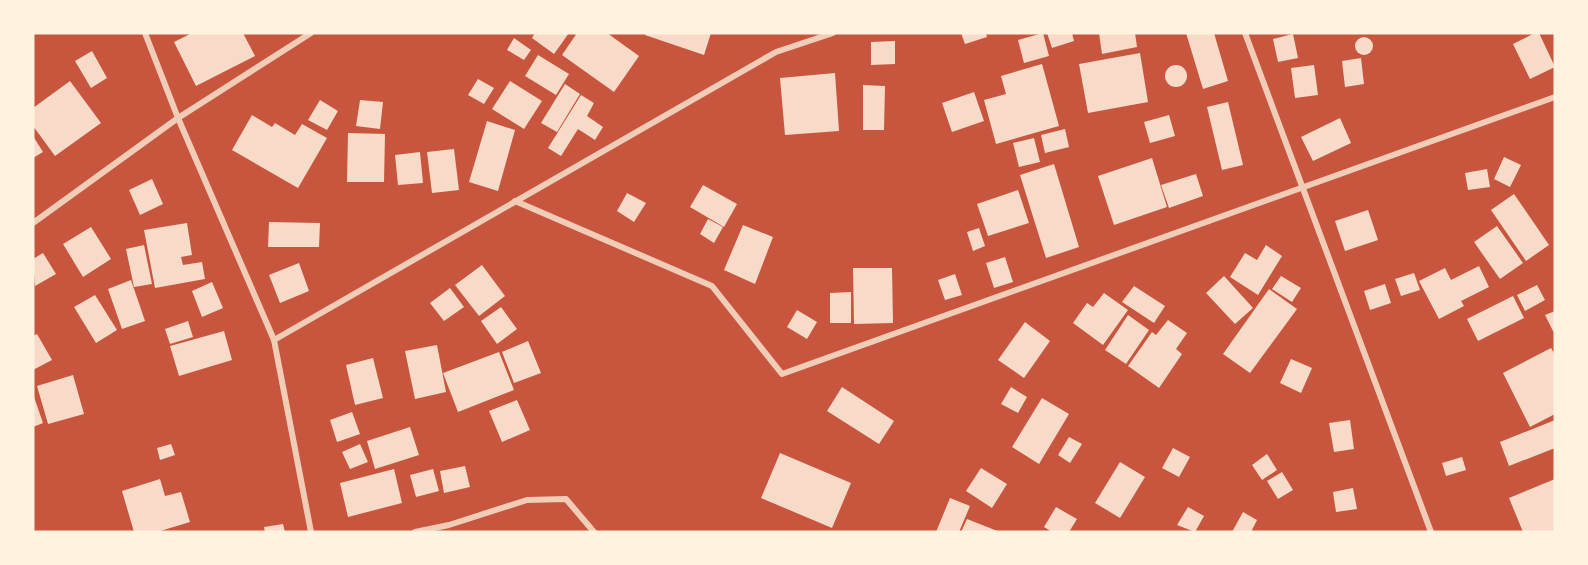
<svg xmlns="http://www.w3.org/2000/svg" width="1588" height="565" font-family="Jost,sans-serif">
<rect width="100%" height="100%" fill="#c8553d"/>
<g fill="#f7dbc8">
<path d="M 192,33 L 243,33 L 255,56 L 196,86 L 174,42 Z"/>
<path d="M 535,33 L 569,33 L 554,54 L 532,38 Z"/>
<path d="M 577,33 L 607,33 L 639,56 L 614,92 L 562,55 Z"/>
<path d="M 646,33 L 711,33 L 704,55 L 645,35 Z"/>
<path d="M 961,33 L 986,33 L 987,37 L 965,44 Z"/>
<path d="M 1043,33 L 1049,56 L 1024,63 L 1018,40 Z"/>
<path d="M 1047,33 L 1072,33 L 1074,41 L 1052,48 Z"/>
<path d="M 1099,33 L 1135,33 L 1137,47 L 1102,54 Z"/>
<path d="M 1186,33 L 1214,33 L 1228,81 L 1203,89 Z"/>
<path d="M 1535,33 L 1539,33 L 1555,67 L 1530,79 L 1513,44 Z"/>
<path d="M 1293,34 L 1298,58 L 1278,62 L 1273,39 Z"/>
<circle cx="1364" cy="46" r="9"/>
<path d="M 514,38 L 531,50 L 524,60 L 507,50 Z"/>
<path d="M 895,41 L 895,64 L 871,65 L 871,42 Z"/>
<path d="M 92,51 L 107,78 L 91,88 L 75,61 Z"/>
<path d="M 1140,53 L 1148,102 L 1088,113 L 1079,64 Z"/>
<path d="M 538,55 L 569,74 L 556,95 L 525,76 Z"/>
<path d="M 1361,58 L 1364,84 L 1345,87 L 1342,61 Z"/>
<path d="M 1042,64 L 1059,126 L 996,144 L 984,100 L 1006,94 L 1001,76 Z"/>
<path d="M 1314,65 L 1318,95 L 1295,98 L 1291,68 Z"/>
<circle cx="1176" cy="76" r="11"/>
<path d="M 835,73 L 839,131 L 785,135 L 780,78 Z"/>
<path d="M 478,79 L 494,88 L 484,104 L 468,95 Z"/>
<path d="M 70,81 L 101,123 L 55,156 L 33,126 L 33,108 Z"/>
<path d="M 510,81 L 542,101 L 524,129 L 492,109 Z"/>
<path d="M 565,84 L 580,94 L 557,132 L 541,123 Z"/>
<path d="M 863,85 L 885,86 L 884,130 L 863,130 Z"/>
<path d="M 974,92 L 984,121 L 952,132 L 942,103 Z"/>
<path d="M 581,95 L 594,103 L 587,116 L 603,127 L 595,140 L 578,129 L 561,156 L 548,148 Z"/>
<path d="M 320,100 L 338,111 L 327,130 L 308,120 Z"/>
<path d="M 360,100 L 383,102 L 380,129 L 356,126 Z"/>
<path d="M 1228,102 L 1243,165 L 1222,170 L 1207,107 Z"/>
<path d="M 252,115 L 272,127 L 275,123 L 295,135 L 302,124 L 327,138 L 298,188 L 232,150 Z"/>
<path d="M 1169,115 L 1175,136 L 1150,143 L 1144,122 Z"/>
<path d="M 1340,118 L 1351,143 L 1313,161 L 1301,137 Z"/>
<path d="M 487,121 L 515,130 L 498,191 L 469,182 Z"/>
<path d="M 1065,129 L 1069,147 L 1045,153 L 1041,135 Z"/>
<path d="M 348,133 L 385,134 L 384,182 L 347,182 Z"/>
<path d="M 33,136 L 43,152 L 33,158 Z"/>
<path d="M 1034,138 L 1040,162 L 1019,167 L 1013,143 Z"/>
<path d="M 454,149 L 459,190 L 432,193 L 427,152 Z"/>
<path d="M 420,152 L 423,183 L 398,185 L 395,155 Z"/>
<path d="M 1504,157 L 1521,165 L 1510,187 L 1494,179 Z"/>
<path d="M 1152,158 L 1167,207 L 1114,225 L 1098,176 Z"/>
<path d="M 1054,164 L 1079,247 L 1046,258 L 1020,175 Z"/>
<path d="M 1487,169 L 1490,187 L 1468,190 L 1465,173 Z"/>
<path d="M 1196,174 L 1203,196 L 1169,208 L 1161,185 Z"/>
<path d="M 152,179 L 163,204 L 140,215 L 129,190 Z"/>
<path d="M 703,185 L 737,204 L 724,227 L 690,207 Z"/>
<path d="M 1018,190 L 1029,223 L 988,236 L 977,204 Z"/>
<path d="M 627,193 L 646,203 L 634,222 L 617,211 Z"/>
<path d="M 1514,194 L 1549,245 L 1526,261 L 1491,210 Z"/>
<path d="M 1368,210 L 1378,240 L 1345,251 L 1335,221 Z"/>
<path d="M 708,219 L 723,227 L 714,243 L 700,234 Z"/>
<path d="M 269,222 L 320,223 L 319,247 L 268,247 Z"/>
<path d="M 187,223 L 192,255 L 181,257 L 183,265 L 202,262 L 205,279 L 155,288 L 144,230 Z"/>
<path d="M 743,225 L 773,237 L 755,284 L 724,270 Z"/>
<path d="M 1497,226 L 1523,263 L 1500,279 L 1474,242 Z"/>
<path d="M 91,227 L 111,259 L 83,277 L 63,244 Z"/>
<path d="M 979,228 L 985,246 L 973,251 L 967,232 Z"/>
<path d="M 144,245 L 152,284 L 134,287 L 126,249 Z"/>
<path d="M 1266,245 L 1282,256 L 1258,295 L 1230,277 L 1245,253 L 1257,260 Z"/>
<path d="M 43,253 L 56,274 L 35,286 L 33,259 Z"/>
<path d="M 1005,257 L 1013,282 L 994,288 L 986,263 Z"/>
<path d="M 299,263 L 309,291 L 280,303 L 269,275 Z"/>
<path d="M 482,265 L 505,296 L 479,316 L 455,285 Z"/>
<path d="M 1479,266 L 1489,287 L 1461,301 L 1464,306 L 1439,319 L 1419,281 L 1445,268 L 1451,280 Z"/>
<path d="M 853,268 L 892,268 L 893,323 L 854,324 Z"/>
<path d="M 1414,273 L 1420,290 L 1401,296 L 1395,279 Z"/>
<path d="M 955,274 L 962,295 L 945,300 L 938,280 Z"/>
<path d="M 1224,276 L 1253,308 L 1235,324 L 1206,293 Z"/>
<path d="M 1281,276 L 1301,288 L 1292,302 L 1272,289 Z"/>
<path d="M 131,280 L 145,321 L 122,329 L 108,289 Z"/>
<path d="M 212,282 L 223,308 L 202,317 L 192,291 Z"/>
<path d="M 1385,284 L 1391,303 L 1370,310 L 1364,291 Z"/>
<path d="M 1537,285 L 1545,300 L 1525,311 L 1517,295 Z"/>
<path d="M 1134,286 L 1165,306 L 1154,323 L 1122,302 Z"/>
<path d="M 450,288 L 464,307 L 444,321 L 430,303 Z"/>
<path d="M 1269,289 L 1297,309 L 1250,373 L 1223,354 Z"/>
<path d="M 851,292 L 851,323 L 830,323 L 830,293 Z"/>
<path d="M 1104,293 L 1128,310 L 1103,345 L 1073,323 L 1087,303 L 1093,307 Z"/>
<path d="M 95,295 L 117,330 L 96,343 L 74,307 Z"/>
<path d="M 1513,296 L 1524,318 L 1478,341 L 1467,319 Z"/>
<path d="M 501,307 L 517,329 L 497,344 L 481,321 Z"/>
<path d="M 797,310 L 817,322 L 807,339 L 787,327 Z"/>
<path d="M 1555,311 L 1555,335 L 1545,315 Z"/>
<path d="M 1128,315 L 1149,330 L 1126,364 L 1105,350 Z"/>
<path d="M 1168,320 L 1187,333 L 1176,349 L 1182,354 L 1159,388 L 1128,366 L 1152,332 L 1156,335 Z"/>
<path d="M 188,321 L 193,337 L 170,344 L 165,329 Z"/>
<path d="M 1025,322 L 1050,341 L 1024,378 L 998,360 Z"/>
<path d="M 224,331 L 232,360 L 179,376 L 170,346 Z"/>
<path d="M 37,334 L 52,360 L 33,370 L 33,336 Z"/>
<path d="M 528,341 L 541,373 L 514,383 L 502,352 Z"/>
<path d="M 437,345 L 446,392 L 415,399 L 405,351 Z"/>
<path d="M 1551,348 L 1555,355 L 1555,414 L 1530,427 L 1503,373 Z"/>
<path d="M 499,352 L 514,390 L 458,412 L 443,373 Z"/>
<path d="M 373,358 L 383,398 L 355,405 L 346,365 Z"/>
<path d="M 1291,359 L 1312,368 L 1301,393 L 1280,383 Z"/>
<path d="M 73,375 L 84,414 L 48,424 L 37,386 Z"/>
<path d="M 842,387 L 894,421 L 879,444 L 827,411 Z"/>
<path d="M 1011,387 L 1027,397 L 1018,413 L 1001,404 Z"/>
<path d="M 33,394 L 43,423 L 33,427 Z"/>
<path d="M 1042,398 L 1069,414 L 1039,464 L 1012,447 Z"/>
<path d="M 517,400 L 530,430 L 502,442 L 489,411 Z"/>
<path d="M 352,412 L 360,434 L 337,442 L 330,420 Z"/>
<path d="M 1350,420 L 1354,449 L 1334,452 L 1329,423 Z"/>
<path d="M 1555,420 L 1555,448 L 1509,466 L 1500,442 Z"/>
<path d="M 410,427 L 419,455 L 375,469 L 367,441 Z"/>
<path d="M 1069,437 L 1082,444 L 1070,463 L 1058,455 Z"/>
<path d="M 171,444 L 175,455 L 160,460 L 157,448 Z"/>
<path d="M 360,444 L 368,462 L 350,469 L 342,452 Z"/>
<path d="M 1173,448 L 1190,457 L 1179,477 L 1162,468 Z"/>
<path d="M 780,453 L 851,483 L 832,528 L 761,498 Z"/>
<path d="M 1267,454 L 1277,470 L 1262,480 L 1252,465 Z"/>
<path d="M 1462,457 L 1466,470 L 1446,476 L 1442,463 Z"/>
<path d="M 1120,462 L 1145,477 L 1120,518 L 1095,503 Z"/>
<path d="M 465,466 L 470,487 L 444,493 L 440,471 Z"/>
<path d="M 981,468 L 1007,484 L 992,508 L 966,491 Z"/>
<path d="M 394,469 L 402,503 L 348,517 L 340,483 Z"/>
<path d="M 433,469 L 439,491 L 416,497 L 410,475 Z"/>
<path d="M 1282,472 L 1293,490 L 1278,499 L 1267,481 Z"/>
<path d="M 160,479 L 165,496 L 181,492 L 190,522 L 157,532 L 134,532 L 122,491 Z"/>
<path d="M 1555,479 L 1555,532 L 1523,532 L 1509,498 Z"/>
<path d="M 1353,488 L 1357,509 L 1336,512 L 1333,492 Z"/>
<path d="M 950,498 L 970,506 L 959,532 L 936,532 Z"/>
<path d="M 1056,507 L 1077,519 L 1069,532 L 1052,532 L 1044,527 Z"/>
<path d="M 1188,507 L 1204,516 L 1195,532 L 1177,525 Z"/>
<path d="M 1243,512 L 1257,520 L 1251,532 L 1232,532 Z"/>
<path d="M 967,519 L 1000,532 L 961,532 Z"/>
<path d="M 283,524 L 285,532 L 265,532 L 264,527 Z"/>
</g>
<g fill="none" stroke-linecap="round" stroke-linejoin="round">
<g stroke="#f1ccb7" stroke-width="6">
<path d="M 145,33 L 178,118 L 274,340 L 311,532"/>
<path d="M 1245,33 L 1431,532"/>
<path d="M 515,201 L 712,286 L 782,374 L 1555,97"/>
<path d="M 33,223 L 178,118 L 311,33"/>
<path d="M 274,340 L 776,52 L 833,33"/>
<path d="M 415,532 L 449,525 L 527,500 L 566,499 L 594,532"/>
</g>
</g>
<rect width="1588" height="565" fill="none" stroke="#fff3e0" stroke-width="69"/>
</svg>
